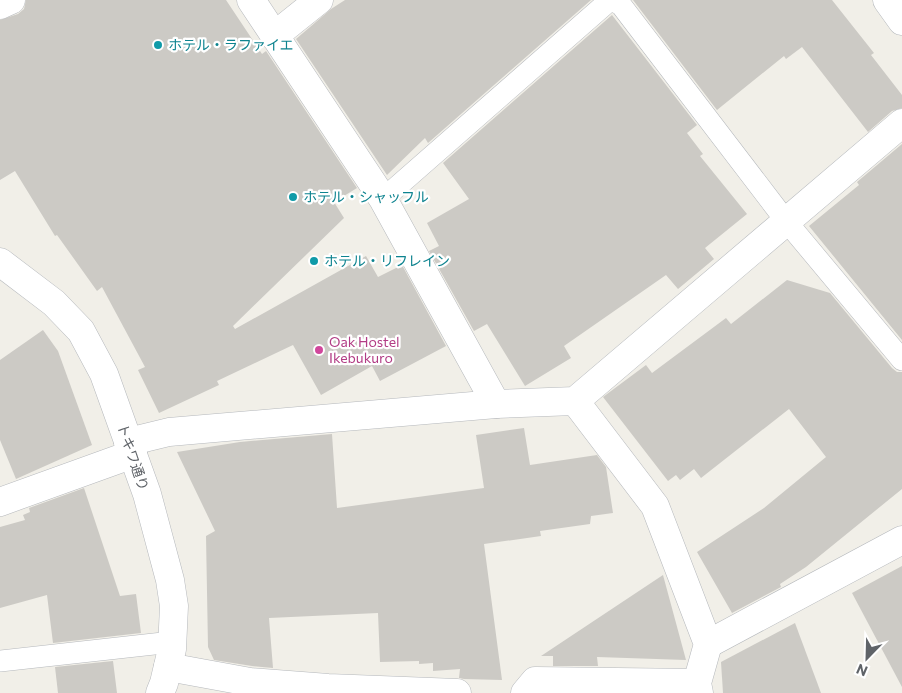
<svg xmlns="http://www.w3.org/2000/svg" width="902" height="693" font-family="Commissioner,'Noto Sans JP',sans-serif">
<rect width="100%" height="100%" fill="#f1efe8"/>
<g fill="#cccac5">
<path d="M 26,0 L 226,0 L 262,54 L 266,51 L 357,188 L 334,202 L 344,218 L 233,326 L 235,329 L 366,256 L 378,277 L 402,265 L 446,346 L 380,381 L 372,366 L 321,395 L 293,345 L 217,381 L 219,385 L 159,413 L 138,370 L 145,367 L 102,287 L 97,291 L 57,235 L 55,236 L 15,171 L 0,180 L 0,20 L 18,14 L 24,9 Z"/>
<path d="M 345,0 L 591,0 L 428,143 L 425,138 L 387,175 L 296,39 L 331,9 Z"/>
<path d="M 633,0 L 832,0 L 874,53 L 871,55 L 902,95 L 902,108 L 892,111 L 868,132 L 802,47 L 786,59 L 784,56 L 717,110 Z"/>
<path d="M 612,15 L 697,125 L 687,133 L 703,154 L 700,156 L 747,214 L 705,248 L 714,259 L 678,289 L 666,275 L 564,346 L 571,358 L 525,386 L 487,324 L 474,331 L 429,251 L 439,246 L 427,223 L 469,199 L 443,163 Z"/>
<path d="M 902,144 L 902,340 L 809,226 L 859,185 L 857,182 Z"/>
<path d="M 787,280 L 830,293 L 892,368 L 897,372 L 902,372 L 902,489 L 806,567 L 780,584 L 781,587 L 732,613 L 697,552 L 764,508 L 826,457 L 789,409 L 701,478 L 694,469 L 680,480 L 676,475 L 668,481 L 603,397 L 646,365 L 652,373 L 726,318 L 731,324 Z"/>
<path d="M 43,330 L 58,351 L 92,445 L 16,479 L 0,440 L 0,360 Z"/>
<path d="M 524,428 L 530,465 L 597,455 L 606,467 L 613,513 L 591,516 L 590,524 L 540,531 L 541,536 L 484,544 L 502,680 L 464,679 L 459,678 L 460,669 L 433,671 L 433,663 L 419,664 L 419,661 L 380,662 L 378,613 L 269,618 L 273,668 L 252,666 L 214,660 L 208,647 L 206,536 L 215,531 L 177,452 L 240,442 L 332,434 L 337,508 L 484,488 L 476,435 Z"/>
<path d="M 84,488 L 120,596 L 136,594 L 141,633 L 53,643 L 47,595 L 0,608 L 0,527 L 25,520 L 23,515 L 30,512 L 29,508 Z"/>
<path d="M 902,566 L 902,687 L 852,593 Z"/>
<path d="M 663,575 L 686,660 L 597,657 L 598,666 L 553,666 L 553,656 L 541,656 Z"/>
<path d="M 795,623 L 821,693 L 723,693 L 721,662 Z"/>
<path d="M 113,661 L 117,693 L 58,693 L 55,667 Z"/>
</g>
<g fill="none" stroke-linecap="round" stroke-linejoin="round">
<defs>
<g id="service">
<path d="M 612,0 L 621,5 L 786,221 L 902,360"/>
<path d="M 383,199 L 610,0"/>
<path d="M 0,661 L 172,642"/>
</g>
<g id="minor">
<path d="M 251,0 L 383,199 L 496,404"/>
<path d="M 0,5 L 11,0"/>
<path d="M 274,36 L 319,0"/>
<path d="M 575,401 L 655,506 L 708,644 L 697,683 L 699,693"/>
<path d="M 128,442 L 169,432 L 496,404 L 575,401 L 902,123"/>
<path d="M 0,502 L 133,454"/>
<path d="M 708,644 L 902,540"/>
<path d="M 168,667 L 250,682 L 328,688 L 457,693"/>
<path d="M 525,693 L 535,681 L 697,683"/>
</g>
<g id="tertiary">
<path d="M 887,0 L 902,21"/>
<path d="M 0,262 L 54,303 L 81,331 L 104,374 L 147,494 L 170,580 L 174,606 L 172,649 L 164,683 L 160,693"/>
</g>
</defs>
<use href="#service" stroke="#b5b8bc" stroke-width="22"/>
<use href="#minor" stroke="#b5b8bc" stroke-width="29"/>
<use href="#tertiary" stroke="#b5b8bc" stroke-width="29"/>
<use href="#service" stroke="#fff" stroke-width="21"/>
<use href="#minor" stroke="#fff" stroke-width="28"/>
<use href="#tertiary" stroke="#fff" stroke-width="28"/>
</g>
<g fill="#0f9aa8" stroke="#fff" stroke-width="2">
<circle cx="158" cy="45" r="5"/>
<circle cx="293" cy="197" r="5"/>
<circle cx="314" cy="261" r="5"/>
</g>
<circle fill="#d1479c" stroke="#fff" stroke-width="2" cx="319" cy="350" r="5"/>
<g text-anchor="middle" stroke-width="4.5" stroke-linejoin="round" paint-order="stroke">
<g font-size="14" fill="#0d838f" stroke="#fff" text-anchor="start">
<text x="168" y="50">ホテル・ラファイエ</text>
<text x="303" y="202">ホテル・シャッフル</text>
<text x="324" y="266">ホテル・リフレイン</text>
</g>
<g font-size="14" fill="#b23c85" stroke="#fff" text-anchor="start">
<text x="329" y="347">Oak Hostel<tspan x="329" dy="16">Ikebukuro</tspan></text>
</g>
<g font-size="14" fill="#5f6368" stroke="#fff">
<text transform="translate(133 457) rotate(71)" y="5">トキワ通り</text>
</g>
</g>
<g transform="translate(867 658) rotate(203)" stroke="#ffffff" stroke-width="4" paint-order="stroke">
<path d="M0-4L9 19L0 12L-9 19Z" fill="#5f6368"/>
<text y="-8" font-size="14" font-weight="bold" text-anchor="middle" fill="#5f6368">N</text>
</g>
</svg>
